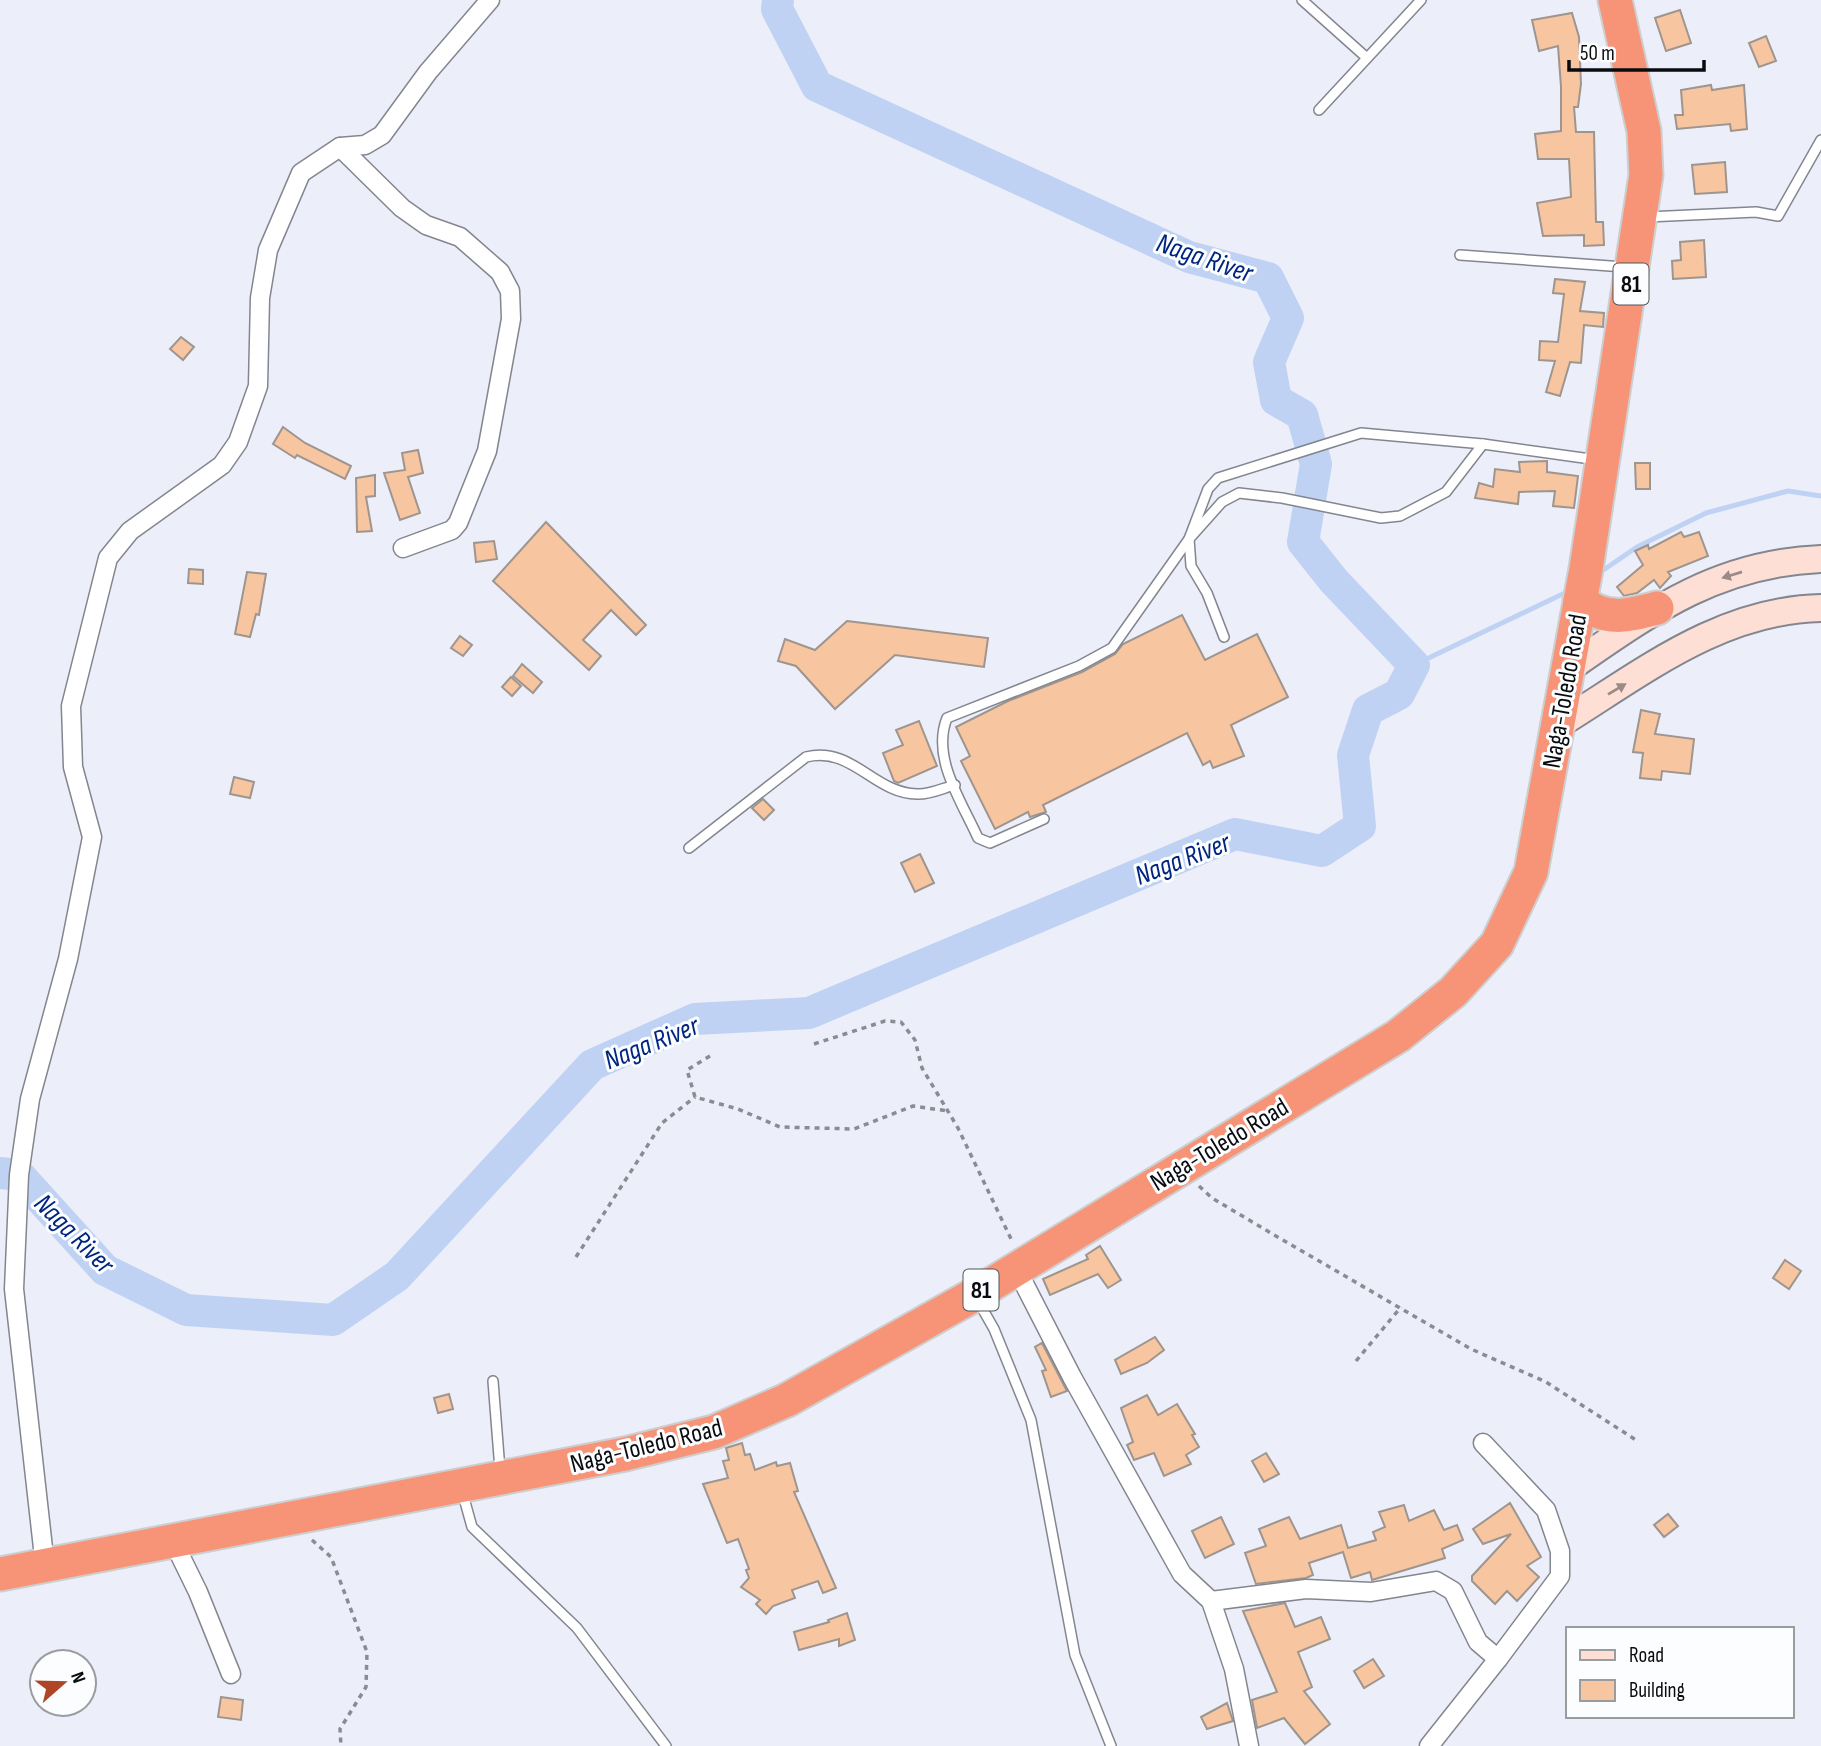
<svg xmlns="http://www.w3.org/2000/svg" width="1821" height="1746" font-family="'Sofia Sans Condensed',sans-serif">
<rect width="100%" height="100%" fill="#eceff9"/>
<g fill="none" stroke-linecap="round" stroke-linejoin="round">
<g stroke="#c0d2f4" stroke-width="5">
<path d="M 1599,573 L 1637,547 L 1706,513 L 1788,491 L 1821,496"/>
<path d="M 1414,665 L 1569,591"/>
</g>
<path stroke="#c0d2f4" stroke-width="32" d="M 0,1173 L 19,1175 L 105,1270 L 186,1310 L 333,1320 L 397,1276 L 592,1065 L 695,1019 L 809,1013 L 1235,834 L 1322,851 L 1360,826 L 1353,755 L 1368,710 L 1399,694 L 1414,665 L 1334,581 L 1303,542 L 1316,464 L 1302,415 L 1276,400 L 1269,362 L 1288,318 L 1268,278 L 1189,257 L 817,86 L 777,9 L 778,0"/>
</g>
<g fill="#f7c5a0" stroke="#9e958f" stroke-width="2">
<path d="M 1680,10 L 1691,43 L 1666,51 L 1655,18 Z"/>
<path d="M 1572,13 L 1579,37 L 1581,84 L 1578,107 L 1574,107 L 1576,132 L 1594,132 L 1596,222 L 1603,222 L 1604,245 L 1584,246 L 1584,235 L 1543,236 L 1537,203 L 1571,197 L 1569,159 L 1538,159 L 1535,134 L 1561,131 L 1561,87 L 1558,46 L 1539,51 L 1532,20 Z"/>
<path d="M 1766,36 L 1776,61 L 1759,67 L 1749,43 Z"/>
<path d="M 1711,85 L 1712,90 L 1744,85 L 1747,129 L 1731,131 L 1730,124 L 1677,129 L 1675,115 L 1683,115 L 1681,90 Z"/>
<path d="M 1725,162 L 1727,192 L 1695,194 L 1692,165 Z"/>
<path d="M 1704,240 L 1706,277 L 1673,279 L 1672,261 L 1681,260 L 1680,242 Z"/>
<path d="M 1555,279 L 1585,282 L 1580,311 L 1604,313 L 1603,327 L 1584,325 L 1581,363 L 1570,362 L 1560,396 L 1546,392 L 1555,361 L 1539,360 L 1540,341 L 1558,342 L 1564,294 L 1553,293 Z"/>
<path d="M 181,337 L 194,347 L 183,360 L 170,349 Z"/>
<path d="M 283,427 L 305,443 L 351,466 L 345,479 L 297,455 L 295,458 L 273,444 Z"/>
<path d="M 418,450 L 423,473 L 408,477 L 420,513 L 400,520 L 384,473 L 405,470 L 402,453 Z"/>
<path d="M 1547,461 L 1547,472 L 1578,476 L 1574,508 L 1553,506 L 1555,491 L 1519,492 L 1518,504 L 1475,498 L 1479,483 L 1493,487 L 1495,469 L 1520,472 L 1519,462 Z"/>
<path d="M 1635,463 L 1650,463 L 1650,489 L 1636,489 Z"/>
<path d="M 375,475 L 375,496 L 366,497 L 372,531 L 357,532 L 356,478 Z"/>
<path d="M 546,522 L 646,625 L 636,635 L 611,610 L 583,640 L 601,656 L 589,670 L 493,581 Z"/>
<path d="M 1681,532 L 1684,537 L 1699,532 L 1708,556 L 1668,572 L 1671,576 L 1660,588 L 1654,580 L 1637,593 L 1624,596 L 1617,587 L 1643,565 L 1635,551 L 1648,545 L 1649,549 Z"/>
<path d="M 494,541 L 497,559 L 476,562 L 474,543 Z"/>
<path d="M 189,569 L 203,570 L 203,584 L 188,583 Z"/>
<path d="M 247,572 L 266,574 L 259,615 L 256,614 L 250,637 L 235,634 Z"/>
<path d="M 1182,615 L 1205,660 L 1257,634 L 1288,697 L 1231,725 L 1244,756 L 1213,768 L 1210,761 L 1203,765 L 1187,733 L 1043,805 L 1046,812 L 1030,817 L 1028,812 L 995,829 L 961,761 L 970,756 L 956,727 L 1008,701 L 1082,672 L 1115,654 L 1123,644 Z"/>
<path d="M 847,621 L 988,638 L 984,667 L 895,655 L 835,709 L 796,666 L 778,661 L 785,639 L 815,650 Z"/>
<path d="M 460,636 L 472,645 L 463,656 L 451,648 Z"/>
<path d="M 522,664 L 542,682 L 533,693 L 513,676 Z"/>
<path d="M 511,677 L 521,686 L 512,696 L 502,687 Z"/>
<path d="M 1641,710 L 1660,714 L 1655,734 L 1694,739 L 1690,774 L 1662,771 L 1661,780 L 1640,778 L 1643,753 L 1633,752 Z"/>
<path d="M 919,721 L 937,766 L 898,783 L 894,781 L 883,753 L 903,745 L 896,730 Z"/>
<path d="M 234,777 L 254,782 L 250,798 L 230,794 Z"/>
<path d="M 763,799 L 774,810 L 764,820 L 752,808 Z"/>
<path d="M 920,854 L 934,883 L 915,892 L 901,863 Z"/>
<path d="M 1100,1246 L 1121,1280 L 1108,1288 L 1098,1274 L 1050,1295 L 1043,1279 L 1088,1259 L 1086,1255 Z"/>
<path d="M 1785,1260 L 1801,1271 L 1789,1289 L 1773,1278 Z"/>
<path d="M 1155,1337 L 1164,1350 L 1147,1363 L 1121,1374 L 1115,1360 Z"/>
<path d="M 1042,1343 L 1067,1391 L 1051,1397 L 1042,1371 L 1046,1370 L 1035,1347 Z"/>
<path d="M 449,1394 L 453,1409 L 438,1413 L 434,1398 Z"/>
<path d="M 1147,1395 L 1158,1415 L 1177,1404 L 1195,1434 L 1192,1435 L 1199,1447 L 1186,1455 L 1191,1464 L 1164,1476 L 1154,1453 L 1134,1460 L 1127,1445 L 1133,1442 L 1121,1408 Z"/>
<path d="M 742,1443 L 745,1455 L 750,1454 L 755,1470 L 776,1462 L 777,1466 L 790,1463 L 798,1491 L 794,1492 L 836,1588 L 823,1593 L 818,1581 L 792,1590 L 795,1598 L 773,1606 L 766,1614 L 756,1604 L 760,1600 L 741,1587 L 749,1578 L 746,1570 L 749,1569 L 738,1539 L 727,1543 L 703,1484 L 728,1478 L 723,1461 L 729,1460 L 726,1448 Z"/>
<path d="M 1266,1453 L 1279,1474 L 1264,1482 L 1252,1461 Z"/>
<path d="M 1510,1503 L 1541,1557 L 1527,1566 L 1539,1577 L 1517,1601 L 1507,1591 L 1495,1604 L 1472,1581 L 1472,1576 L 1511,1534 L 1483,1544 L 1473,1529 Z"/>
<path d="M 1404,1505 L 1409,1521 L 1434,1510 L 1444,1530 L 1457,1525 L 1463,1540 L 1442,1549 L 1445,1558 L 1372,1580 L 1370,1572 L 1351,1578 L 1343,1552 L 1309,1563 L 1313,1575 L 1306,1578 L 1256,1584 L 1245,1553 L 1266,1546 L 1259,1529 L 1289,1517 L 1300,1539 L 1341,1525 L 1348,1548 L 1376,1540 L 1373,1532 L 1385,1527 L 1379,1512 Z"/>
<path d="M 1668,1514 L 1678,1526 L 1664,1537 L 1654,1525 Z"/>
<path d="M 1221,1517 L 1234,1544 L 1205,1558 L 1192,1531 Z"/>
<path d="M 1285,1603 L 1295,1627 L 1321,1617 L 1330,1639 L 1298,1652 L 1312,1687 L 1304,1691 L 1330,1724 L 1305,1744 L 1284,1718 L 1257,1728 L 1252,1700 L 1277,1692 L 1243,1611 Z"/>
<path d="M 847,1613 L 855,1640 L 839,1646 L 839,1639 L 799,1650 L 794,1632 L 829,1622 L 828,1620 Z"/>
<path d="M 1373,1659 L 1384,1676 L 1364,1688 L 1354,1671 Z"/>
<path d="M 221,1697 L 243,1700 L 241,1720 L 218,1717 Z"/>
<path d="M 1227,1703 L 1233,1721 L 1207,1729 L 1201,1717 Z"/>
</g>
<g fill="none" stroke-linecap="round" stroke-linejoin="round">
<defs>
<g id="lane">
<path d="M 1302,0 L 1367,58"/>
<path d="M 1319,110 L 1421,0"/>
<path d="M 1647,217 L 1756,212 L 1778,216 L 1821,140"/>
<path d="M 1460,255 L 1624,267"/>
<path d="M 1224,637 L 1207,593 L 1191,566 L 1189,539 L 1222,502 L 1239,493 L 1282,498 L 1381,518 L 1400,516 L 1446,492 L 1483,444"/>
<path d="M 1044,819 L 990,843 L 978,838 C 962,802 931,758 947,718 L 1079,666 L 1112,648 L 1189,539 L 1208,489 L 1218,478 L 1361,433 L 1483,444 L 1598,460"/>
<path d="M 689,848 L 806,757 C 853,746 873,793 917,794 C 929,795 943,788 955,785"/>
<path d="M 978,1301 L 994,1329 L 1031,1420 L 1075,1655 L 1111,1746"/>
<path d="M 493,1381 L 500,1470"/>
<path d="M 462,1491 L 472,1527 L 577,1628 L 666,1746"/>
</g>
<g id="street">
<path d="M 340,147 L 402,208 L 426,225 L 460,237 L 500,272 L 510,291 L 511,319 L 487,451 L 458,523 L 452,530 L 403,548"/>
<path d="M 1016,1268 L 1072,1377 L 1182,1574 L 1211,1601 L 1234,1669 L 1249,1746"/>
<path d="M 173,1541 L 198,1592 L 231,1674"/>
<path d="M 45,1566 L 14,1289 L 19,1175 L 30,1099 L 68,959 L 92,837 L 73,767 L 71,706 L 108,558 L 130,531 L 222,465 L 238,442 L 258,386 L 260,298 L 268,250 L 301,173 L 340,147 L 365,145 L 382,135 L 428,72 L 490,0"/>
<path d="M 1211,1601 L 1306,1589 L 1371,1592 L 1436,1581 L 1453,1591 L 1478,1642 L 1498,1659 L 1560,1576 L 1560,1551 L 1546,1510 L 1483,1443"/>
<path d="M 1429,1746 L 1498,1659"/>
</g>
<g id="secondary">
<path d="M 1568,669 C 1650,612 1717,563 1821,559"/>
<path d="M 1558,725 C 1641,674 1719,610 1821,608"/>
</g>
<g id="highway">
<path d="M 1580,601 C 1606,622 1627,616 1657,608"/>
<path d="M 0,1574 L 625,1454 L 714,1432 L 787,1400 L 974,1295 L 1398,1036 L 1453,992 L 1497,944 L 1531,872 L 1586,569 L 1646,175 L 1644,131 L 1615,0"/>
</g>
</defs>
<use href="#lane" stroke="#83868e" stroke-width="12"/>
<use href="#street" stroke="#83868e" stroke-width="21"/>
<use href="#secondary" stroke="#83868e" stroke-width="30"/>
<use href="#highway" stroke="#cececf" stroke-width="37"/>
<g stroke="#8a8c93" stroke-width="3.5" stroke-dasharray="5 5" stroke-linecap="butt">
<path d="M 814,1044 L 885,1021 L 901,1022 L 915,1040 L 922,1068 L 958,1128 L 1013,1243"/>
<path d="M 710,1056 L 687,1070 L 695,1097 L 738,1109 L 780,1127 L 854,1129 L 913,1106 L 948,1111"/>
<path d="M 1199,1186 L 1212,1198 L 1281,1239 L 1471,1349 L 1546,1382 L 1636,1440"/>
<path d="M 576,1257 L 662,1123 L 695,1097"/>
<path d="M 1356,1361 L 1401,1307"/>
<path d="M 312,1540 L 331,1557 L 367,1652 L 366,1687 L 340,1729 L 341,1746"/>
</g>
<use href="#lane" stroke="#fff" stroke-width="9"/>
<use href="#street" stroke="#fff" stroke-width="18"/>
<use href="#secondary" stroke="#fddfd6" stroke-width="26"/>
<use href="#highway" stroke="#f79377" stroke-width="33"/>
</g>
<defs><path id="oneway-solid" d="M-6-.8H1V-3.2L6.5 0L1 3.2V.8H-6Z" transform="scale(1.75)"/></defs>
<g fill="#9c8a86">
<use href="#oneway-solid" transform="translate(1732 575) rotate(163)"/>
<use href="#oneway-solid" transform="translate(1617 689) rotate(-31)"/>
</g>
<g text-anchor="middle" stroke-width="6" stroke-linejoin="round" paint-order="stroke">
<g fill="#fcfdff" stroke="#535456" stroke-width="2">
<rect x="1613.5" y="263.5" width="35" height="41" rx="5"/>
<rect x="963.5" y="1269.5" width="35" height="41" rx="5"/>
</g>
<g font-size="24" font-weight="bold" fill="#0a0b0e">
<text x="1631" y="292">81</text>
<text x="981" y="1298">81</text>
</g>
<g font-size="26" fill="#0a0b0e" stroke="#fcfdff">
<text transform="translate(1564 691) rotate(-80)" y="9">Naga-Toledo Road</text>
<text transform="translate(1219 1144) rotate(-31)" y="9">Naga-Toledo Road</text>
<text transform="translate(646 1445) rotate(-14)" y="9">Naga-Toledo Road</text>
</g>
<g font-size="28" font-style="italic" fill="#00257f" stroke="#fcfdff">
<text transform="translate(1205 257) rotate(19)" y="10">Naga River</text>
<text transform="translate(1182 858) rotate(-21)" y="10">Naga River</text>
<text transform="translate(651 1042) rotate(-22)" y="10">Naga River</text>
<text transform="translate(75 1233) rotate(45)" y="10">Naga River</text>
</g>
</g>
<rect x="1566" y="1627" width="228" height="91" fill="#fcfdff" stroke="#9b9c9f" stroke-width="2"/>
<rect x="1580" y="1650" width="35" height="10" fill="#fddfd6" stroke="#9b9c9f" stroke-width="2"/>
<text x="1629" y="1662" font-size="21" fill="#0a0b0e">Road</text>
<rect x="1580" y="1680" width="35" height="21" fill="#f7c5a0" stroke="#9b9c9f" stroke-width="2"/>
<text x="1629" y="1697" font-size="21" fill="#0a0b0e">Building</text>
<g transform="translate(63 1683) rotate(70)"><circle r="33" fill="#fcfdff" stroke="#9b9c9f" stroke-width="2"/>
<path d="M0-5L12 26L0 18L-12 26Z" fill="#ae4626"/>
<text y="-10" font-size="19" font-weight="bold" text-anchor="middle" fill="#0a0b0e">N</text>
</g>
<path d="M1569 60v10h135v-10" fill="none" stroke="#0a0b0e" stroke-width="3.5"/>
<text x="1580" y="60" font-size="21" fill="#0a0b0e" stroke="#fcfdff" stroke-width="5" paint-order="stroke">50 m</text>
</svg>
